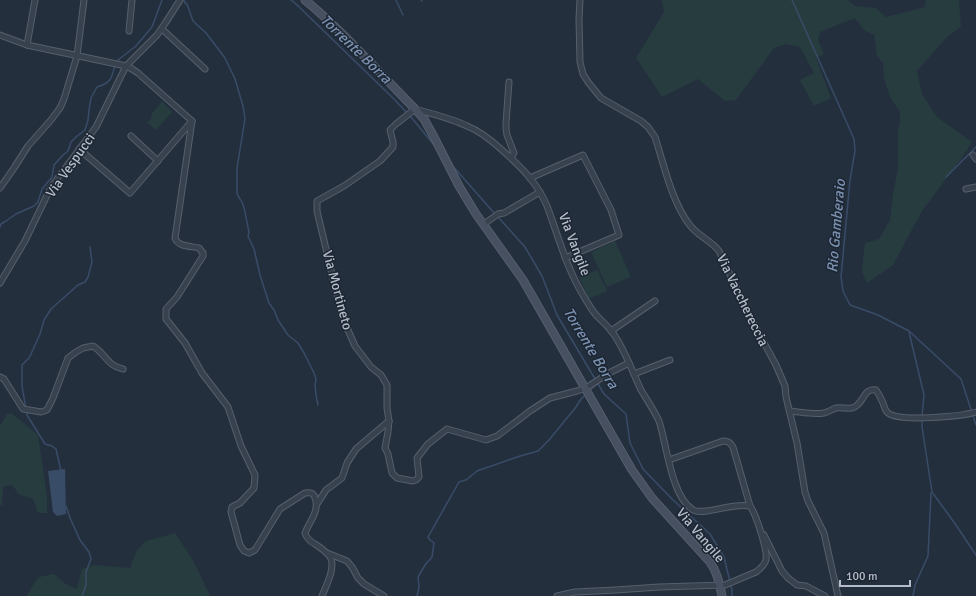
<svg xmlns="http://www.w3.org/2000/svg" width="976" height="596" font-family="Signika,sans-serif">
<rect width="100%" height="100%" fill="#242f3e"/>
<g fill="#263c3f">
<path d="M 662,0 L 848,0 L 855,6 L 876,8 L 886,17 L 925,7 L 926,0 L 959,0 L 961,27 L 948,36 L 917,71 L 922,94 L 936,116 L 972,142 L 961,159 L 922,211 L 893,265 L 867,283 L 862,272 L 865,243 L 879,239 L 890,220 L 893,195 L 898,168 L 898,132 L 900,121 L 900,112 L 891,99 L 884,79 L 883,63 L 877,56 L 874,35 L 864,30 L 855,18 L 820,32 L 818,40 L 824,54 L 816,58 L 831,98 L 814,106 L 800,80 L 814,73 L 800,47 L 786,44 L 774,48 L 736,100 L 725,101 L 698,79 L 662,97 L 636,58 L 664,12 Z"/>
<path d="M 162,101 L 172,112 L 156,130 L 147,123 L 152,117 L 151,115 Z"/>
<path d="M 615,241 L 631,277 L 607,287 L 591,252 Z"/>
<path d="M 597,270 L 607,291 L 589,299 L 579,277 Z"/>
<path d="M 11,413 L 38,435 L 47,496 L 47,513 L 39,513 L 37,510 L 33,499 L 18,494 L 14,487 L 10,485 L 3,487 L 2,505 L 0,505 L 0,426 L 7,414 Z"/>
<path d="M 175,533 L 194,562 L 210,596 L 27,596 L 33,585 L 39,577 L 54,574 L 66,584 L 77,589 L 82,569 L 95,565 L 130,568 L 137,550 L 146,541 Z"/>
</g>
<path fill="#394c67" d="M 65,469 L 66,514 L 57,516 L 53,512 L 48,471 Z"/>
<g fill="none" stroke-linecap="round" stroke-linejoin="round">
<g stroke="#394c67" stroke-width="1.5">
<path d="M 184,0 L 185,3 L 187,4 L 193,21 L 206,33 L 225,58 L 235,79 L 243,106 L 245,119 L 237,168 L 237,193 C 238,197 240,199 242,202 C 245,208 247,224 249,232 L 248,236 L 254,249 L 260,275 L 269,303 L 274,310 L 278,320 L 288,335 L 298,343 L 304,353 L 314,373 L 316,379 L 315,385 L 316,395 L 318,405"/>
<path d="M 291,0 L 295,3 L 395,100 L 407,113"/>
<path d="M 396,0 L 403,15"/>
<path d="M 421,0 L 422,1"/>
<path d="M 792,0 L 854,139 L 855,151 L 850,180 L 841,277 L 843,291 L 850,305 L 878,315 L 909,331 L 961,379 L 976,425"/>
<path d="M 117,62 L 118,60 L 136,46 L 152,27 L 162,0"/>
<path d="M 411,117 L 434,145"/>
<path d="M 451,164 L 495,214"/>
<path d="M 946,177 L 976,147"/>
<path d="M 498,217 L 525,247 L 542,276 L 557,315 L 604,394 L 626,414 L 630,443 L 643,469 L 672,499 L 710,534 L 724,557 L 732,590 L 732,596"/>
<path d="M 0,227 L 1,224 L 6,221 L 16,214 L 34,206 L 38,202 L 42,189 L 52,177 L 54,165 L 62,156 L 68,151 L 71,142 L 76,137 L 85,130 L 88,120 L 89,110 L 91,98 L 97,87 C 111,83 112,78 115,65"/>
<path d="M 909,332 L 924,395 L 922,416"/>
<path d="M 589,391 L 598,383"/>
<path d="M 922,420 L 922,427 L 932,492 L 956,525 L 976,555"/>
<path d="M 61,471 L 56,449 L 52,446 L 45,444 L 27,415 L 22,386 L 22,365 L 29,358 L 31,354 L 40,334 L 44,320 L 51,309 L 78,285 L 85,282 L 88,277 L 92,262 L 90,247"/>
<path d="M 66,506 L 70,518 L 80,540 L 89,552 L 91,559 L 86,572 L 86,585 L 82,596"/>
<path d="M 417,596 L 419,587 L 418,577 L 425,565 L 432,557 L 434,543 L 430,540 L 428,537 L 459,482 L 466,480 L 477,471 L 517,457 L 538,451 L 549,440 L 576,407 L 581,399 L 586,394"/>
<path d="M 913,596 L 915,585 L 928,556 L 931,493"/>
</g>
<defs>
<g id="street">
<path d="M 580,0 L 579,19 L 580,62 L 583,74 L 588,82 L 601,98 L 641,121 L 648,127 L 655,137 C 664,165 672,202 689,224 C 697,236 711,240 719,251 L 751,319 L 776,365 L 785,386 L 786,397 L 797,443 L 805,492 L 808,501 L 824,533 L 838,596"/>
<path d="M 162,29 L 205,69"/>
<path d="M 129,31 L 132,0"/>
<path d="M 0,35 L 27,45 L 126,66 L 157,35 L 166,22 L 180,0"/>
<path d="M 27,45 L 35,0"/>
<path d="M 509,82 L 506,123 L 506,129 L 507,135 L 514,153 L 511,157"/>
<path d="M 396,124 L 415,109 C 432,114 451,118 467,126 C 480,131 491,140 502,150 C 520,166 537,182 547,206 C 558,235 566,267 583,295 C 587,302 591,309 596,315 C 602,321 608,326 613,333 C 625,350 632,371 641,390 C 647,400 654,410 659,421 C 667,445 671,496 693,510 C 704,516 733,502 750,506 C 756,514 768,551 766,560 C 764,566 760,569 756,572 L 725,585 L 659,587 L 616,590 L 575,592 L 557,596"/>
<path d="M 393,127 L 390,130 L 393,142 L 393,147 L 380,161 L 344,186 L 317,201 L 317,211 L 341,312 L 344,321 L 355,346 L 371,367 L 381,375 L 387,385 L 387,408 L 389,421 L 388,432 L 385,448 L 388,454 L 392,473 L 397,478 L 413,481 L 416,480 L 419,477 L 417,458 L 428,444 L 447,429 L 486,440 L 497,436 L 517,421 L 530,411 L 550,398 L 577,391 L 586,388 L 609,373 L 629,363"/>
<path d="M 131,136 L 158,161"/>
<path d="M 79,149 L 130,193 L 192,121"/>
<path d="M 973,155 L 976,159"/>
<path d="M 530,178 L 583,155 L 611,210 L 619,235 L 565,258"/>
<path d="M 0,188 L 14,168 L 28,146 L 51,120 L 60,108 L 64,99 L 77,56 L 84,0"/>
<path d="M 966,189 L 976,187"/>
<path d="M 484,224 L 498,214 L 504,213 L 540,192"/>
<path d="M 0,283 L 25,241 L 51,187 L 96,127 L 126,66 L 132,69 L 138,73 L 192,121 L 175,238 C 178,247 191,246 199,248 L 203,253 L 203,256 L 177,297 L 166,309 L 166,319 L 185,343 L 202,373 L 228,407 L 241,446 L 255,475 L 254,488 L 240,503 L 232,507 L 231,512 L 240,545 L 244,551 L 249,553 L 255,550 L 280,509 L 305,493 C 311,492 314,493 315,498 C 320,511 309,522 305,533 C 307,539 310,541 315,544 C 321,548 329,553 331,559 C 335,569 326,586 322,596"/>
<path d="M 611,331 L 655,301"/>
<path d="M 634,374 L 670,360"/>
<path d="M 0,377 L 4,379 L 23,409 L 41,412 L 47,410 L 53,398 L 68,358 L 76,352 L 83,348 L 93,346 C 106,354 107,366 123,369"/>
<path d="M 790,411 C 801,412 813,415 824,413 C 829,412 832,409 836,408 C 841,407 847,409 852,408 C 864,405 863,387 876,390 C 879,394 881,398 883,403 C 884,406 885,410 887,412 C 896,423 962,416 976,412"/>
<path d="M 669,460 L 723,441 C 729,441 730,443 733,447 L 750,506"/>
<path d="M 317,504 L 326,490 L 342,478 L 347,463 L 356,449 L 389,421"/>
<path d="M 764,535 L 782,571 L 788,578 L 797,585 L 806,586 L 825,596"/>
<path d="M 327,553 L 347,561 L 352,567 L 358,578 L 364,584 L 384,596"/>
</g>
<path id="secondary" d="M 305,0 C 345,33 379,73 415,109 L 424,119 L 434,137 L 459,186 L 476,214 L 523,280 L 632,470 L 652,498 L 710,562 C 717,572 720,584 722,596"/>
</defs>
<use href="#street" stroke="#565f6c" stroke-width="7"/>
<use href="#secondary" stroke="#565f6c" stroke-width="9"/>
<use href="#street" stroke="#38414e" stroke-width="5"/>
<use href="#secondary" stroke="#465061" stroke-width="7"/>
</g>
<g text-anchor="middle" stroke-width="3" stroke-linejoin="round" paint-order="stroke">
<g font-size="14" fill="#b4bcc9" stroke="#1d2633">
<text transform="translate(70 165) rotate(-55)" y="5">Via Vespucci</text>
<text transform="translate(575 244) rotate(69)" y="5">Via Vangile</text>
<text transform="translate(338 290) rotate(75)" y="5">Via Mortineto</text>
<text transform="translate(743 300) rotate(64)" y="5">Via Vacchereccia</text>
<text transform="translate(701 535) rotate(50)" y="5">Via Vangile</text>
</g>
<g font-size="15" font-style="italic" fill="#7c92b1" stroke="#1d2633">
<text transform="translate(356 49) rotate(44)" y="5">Torrente Borra</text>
<text transform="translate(836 226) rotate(-85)" y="5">Rio Gamberaio</text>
<text transform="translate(591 348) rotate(59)" y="5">Torrente Borra</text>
</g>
</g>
<path d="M840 580v6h70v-6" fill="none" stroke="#b4bcc9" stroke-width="2"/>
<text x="846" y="580" font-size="12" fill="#b4bcc9" stroke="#1d2633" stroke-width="3" paint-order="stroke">100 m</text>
</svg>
